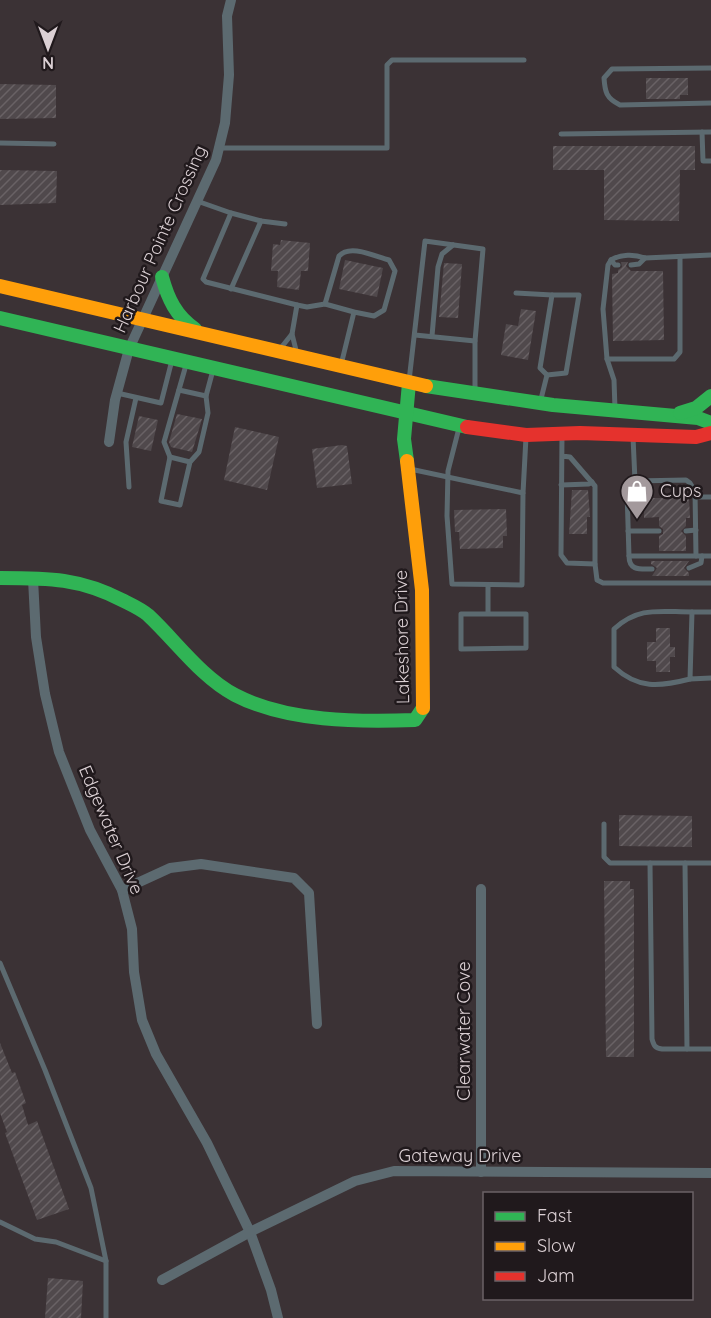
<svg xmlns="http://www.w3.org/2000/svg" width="711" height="1318" font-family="Quicksand,sans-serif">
<defs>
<pattern id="building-hatch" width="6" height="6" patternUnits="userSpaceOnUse" patternTransform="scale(1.5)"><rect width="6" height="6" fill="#50494c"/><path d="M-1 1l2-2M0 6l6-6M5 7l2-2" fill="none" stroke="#696265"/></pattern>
</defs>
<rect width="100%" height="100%" fill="#3b3235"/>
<g fill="url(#building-hatch)">
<path d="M 646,78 L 688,78 L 688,95 L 680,95 L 680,99 L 646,99 Z"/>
<path d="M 0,84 L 56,85 L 56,118 L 0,119 Z"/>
<path d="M 553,146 L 695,146 L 695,170 L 680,170 L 679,221 L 604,220 L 604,170 L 553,170 Z"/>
<path d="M 0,170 L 57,171 L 56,203 L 0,205 Z"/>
<path d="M 281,240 L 310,243 L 308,271 L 301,271 L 299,290 L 277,287 L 278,271 L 271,271 L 273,244 L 280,245 Z"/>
<path d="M 345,260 L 383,268 L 377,297 L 339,289 Z"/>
<path d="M 621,262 L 628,262 L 626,266 L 631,271 L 663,271 L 664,340 L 613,341 L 612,274 L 618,273 L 618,270 L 622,267 Z"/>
<path d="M 444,263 L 462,264 L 458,318 L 439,317 Z"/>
<path d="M 521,309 L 536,311 L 528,360 L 501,355 L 506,324 L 518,326 Z"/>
<path d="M 177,414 L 202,419 L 192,452 L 171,447 L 169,442 Z"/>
<path d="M 139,416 L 158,420 L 151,451 L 132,447 Z"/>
<path d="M 235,427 L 279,437 L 267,490 L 224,480 Z"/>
<path d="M 342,445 L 347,446 L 352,484 L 317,488 L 312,449 Z"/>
<path d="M 572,490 L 588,490 L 590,517 L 587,517 L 587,534 L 569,534 Z"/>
<path d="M 644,498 L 689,498 L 690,518 L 686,518 L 686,526 L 681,531 L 686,536 L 686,551 L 659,551 L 659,536 L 663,534 L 663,529 L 659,526 L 659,517 L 644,518 Z"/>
<path d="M 506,509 L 507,536 L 503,536 L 503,548 L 460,549 L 459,532 L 455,532 L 454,510 Z"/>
<path d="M 651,561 L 689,561 L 684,568 L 689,573 L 689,576 L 652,576 L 657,568 L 651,564 Z"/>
<path d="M 656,628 L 670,628 L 670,647 L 675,647 L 675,657 L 670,657 L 670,672 L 656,672 L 656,661 L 647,661 L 647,642 L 656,642 Z"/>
<path d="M 619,815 L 692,816 L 692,847 L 619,846 Z"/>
<path d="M 604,881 L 630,881 L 630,889 L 634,889 L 634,1057 L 606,1057 Z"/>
<path d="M 0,1043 L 12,1073 L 15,1072 L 26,1103 L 22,1105 L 28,1125 L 37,1121 L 69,1209 L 37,1220 L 5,1133 L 7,1132 L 0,1113 Z"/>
<path d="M 48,1278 L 83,1281 L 81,1318 L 45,1318 Z"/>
</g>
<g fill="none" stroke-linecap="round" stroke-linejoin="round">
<g stroke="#5c6a70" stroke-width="5">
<path d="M 711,68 L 612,69 L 604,78 C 605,92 606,98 620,105 L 711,103"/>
<path d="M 702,132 L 703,161 L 711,161"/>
<path d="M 561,134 L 711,132"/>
<path d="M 0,143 L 54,144"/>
<path d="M 219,148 L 387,148 L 387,65 L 392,60 L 524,60"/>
<path d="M 197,201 L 231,213 L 203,279 L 206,282 L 297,305 L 292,334 L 297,354"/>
<path d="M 261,221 L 285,224"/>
<path d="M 611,260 C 621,254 634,254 645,258 L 711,255"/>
<path d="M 631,265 L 639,264 L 645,258"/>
<path d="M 231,289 L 261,221 L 231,213"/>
<path d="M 516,293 L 552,295"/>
<path d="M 552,295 L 579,295 L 566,373 L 547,375 L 540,368 Z"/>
<path d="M 297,305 L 307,307 L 325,304"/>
<path d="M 415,335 L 475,341"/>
<path d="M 432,336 L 438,267 L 442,254 L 453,245"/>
<path d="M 280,349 L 292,334"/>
<path d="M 607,359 L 674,359 L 680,352 L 680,258"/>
<path d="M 186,365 L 164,442 L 170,457 L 161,501 L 180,505 L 190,462 L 199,452 L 208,413 L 206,396 L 213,370"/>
<path d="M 341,365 L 354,312 L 325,304 L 339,256 C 350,244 374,256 389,260 L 395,271 L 384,310 L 374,316 L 354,312"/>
<path d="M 409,381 L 425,241 L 483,249 L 475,341 L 475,391"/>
<path d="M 179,390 L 206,396"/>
<path d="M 117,393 L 161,403 L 172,360"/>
<path d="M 540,403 L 547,375"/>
<path d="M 615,409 L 614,380 L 607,359 L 603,309 L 608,265 L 611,260 L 615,265 L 618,265"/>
<path d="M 459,428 L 448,471 L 447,516 L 452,584 L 522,585 L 523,493"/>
<path d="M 633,437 L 635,481 L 629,485 L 627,491 L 629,556 L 711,556"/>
<path d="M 562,456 L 570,457 L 595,486 L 595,564 L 567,563 L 561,555 L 562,435"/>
<path d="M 170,457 L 190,462"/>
<path d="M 410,469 L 523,493 L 526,437"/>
<path d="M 635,481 L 686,480 L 690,483 L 695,491 L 696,556"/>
<path d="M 561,485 L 589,484 L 592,482"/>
<path d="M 129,487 L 126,442 L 136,398"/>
<path d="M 695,497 L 711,497"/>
<path d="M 628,531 L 659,531"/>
<path d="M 686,531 L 696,530"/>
<path d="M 629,556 C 629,571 640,569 652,569"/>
<path d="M 595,564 L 597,580 L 603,583 L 711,583"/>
<path d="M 689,568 L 701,563 L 702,556"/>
<path d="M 488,585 L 488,614 L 461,614 L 461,649 L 526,648 L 526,614 L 488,614"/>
<path d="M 711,612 L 692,612 L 690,679 L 711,678"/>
<path d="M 690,679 C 659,687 638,689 614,667 L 614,629 C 639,606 660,612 692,612"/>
<path d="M 604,824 L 604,857 L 610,863 L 711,863"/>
<path d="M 650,863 L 652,1039 C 654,1046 655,1048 662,1049 L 711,1049"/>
<path d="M 685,863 L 687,1049"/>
<path d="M 0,963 L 45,1070 L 91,1188 L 106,1261 L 106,1318"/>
<path d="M 0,1222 L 35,1239 L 56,1242 L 106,1261"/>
</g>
<g stroke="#5c6a70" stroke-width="10">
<path d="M 109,442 L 115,400 L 129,349 L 216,160 L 225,123 L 229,75 L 227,16 L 231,0"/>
<path d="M 33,579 L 36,637 L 45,694 L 59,752 L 90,830 L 122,890 L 132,929 L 134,972 L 142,1020 L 156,1054 L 207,1143 L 250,1232 L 271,1290 L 278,1318"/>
<path d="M 481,889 L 481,1172"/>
<path d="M 122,890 L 170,868 L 201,864 L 294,878 L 309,893 L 317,1024"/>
<path d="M 162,1280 L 250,1232 L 355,1181 L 394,1171 L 711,1173"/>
</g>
<g stroke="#30b455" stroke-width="14">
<path d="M 162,277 C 168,299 176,316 195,329"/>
<path d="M 0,318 L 467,427"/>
<path d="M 426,386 L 553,405 L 698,418 L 711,423"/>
<path d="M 680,413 L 696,408 L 711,396"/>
<path d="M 407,461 L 404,439 L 409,383"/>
<path d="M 0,578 C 49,578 80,578 124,601 C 132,605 141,609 148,615 C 176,641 201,677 235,695 C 287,722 358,722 415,720 L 423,708"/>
</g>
<g stroke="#ff9f0a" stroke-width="14">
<path d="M 0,286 L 426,386"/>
<path d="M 407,461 L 422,590 L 423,708"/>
</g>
<path stroke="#e5322d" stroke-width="14" d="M 467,427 L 526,435 L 580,433 L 696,437 L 711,433"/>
</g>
<defs>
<symbol id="shop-pin" viewBox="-11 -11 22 30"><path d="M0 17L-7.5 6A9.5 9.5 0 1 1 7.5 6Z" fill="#a3999c" stroke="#20191c"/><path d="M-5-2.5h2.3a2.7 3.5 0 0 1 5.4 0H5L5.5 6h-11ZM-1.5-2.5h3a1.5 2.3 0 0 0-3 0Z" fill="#fff"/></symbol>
</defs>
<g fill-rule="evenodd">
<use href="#shop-pin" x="618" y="472" width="38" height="52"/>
</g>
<g text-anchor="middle" stroke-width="5" stroke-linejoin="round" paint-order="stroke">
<g font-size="18" fill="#dbd0d4" stroke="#20191c">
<text transform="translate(160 239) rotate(-66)" y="6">Harbour Pointe Crossing</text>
<text transform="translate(402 637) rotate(-91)" y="6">Lakeshore Drive</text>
<text transform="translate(111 830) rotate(67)" y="6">Edgewater Drive</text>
<text transform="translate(464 1031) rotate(-90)" y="6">Clearwater Cove</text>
<text x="460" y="1162">Gateway Drive</text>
</g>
<g font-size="18" fill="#dbd0d4" stroke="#20191c" text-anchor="start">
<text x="660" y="497">Cups</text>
</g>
</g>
<rect x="483" y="1192" width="210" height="108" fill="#20191c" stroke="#6b6266" stroke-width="1.5"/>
<rect x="495" y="1212" width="30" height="9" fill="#30b455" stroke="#6b6266" stroke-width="1.5"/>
<text x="537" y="1222" font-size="18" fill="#dbd0d4">Fast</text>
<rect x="495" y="1242" width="30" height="9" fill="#ff9f0a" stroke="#6b6266" stroke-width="1.5"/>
<text x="537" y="1252" font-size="18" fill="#dbd0d4">Slow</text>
<rect x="495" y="1272" width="30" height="9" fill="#e5322d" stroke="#6b6266" stroke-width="1.5"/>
<text x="537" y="1282" font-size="18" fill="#dbd0d4">Jam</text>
<g transform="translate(48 48) rotate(180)" stroke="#20191c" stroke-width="4.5" paint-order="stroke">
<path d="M0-4.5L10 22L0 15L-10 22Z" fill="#dbd0d4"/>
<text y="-9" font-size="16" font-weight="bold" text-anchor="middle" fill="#dbd0d4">N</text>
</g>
</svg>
